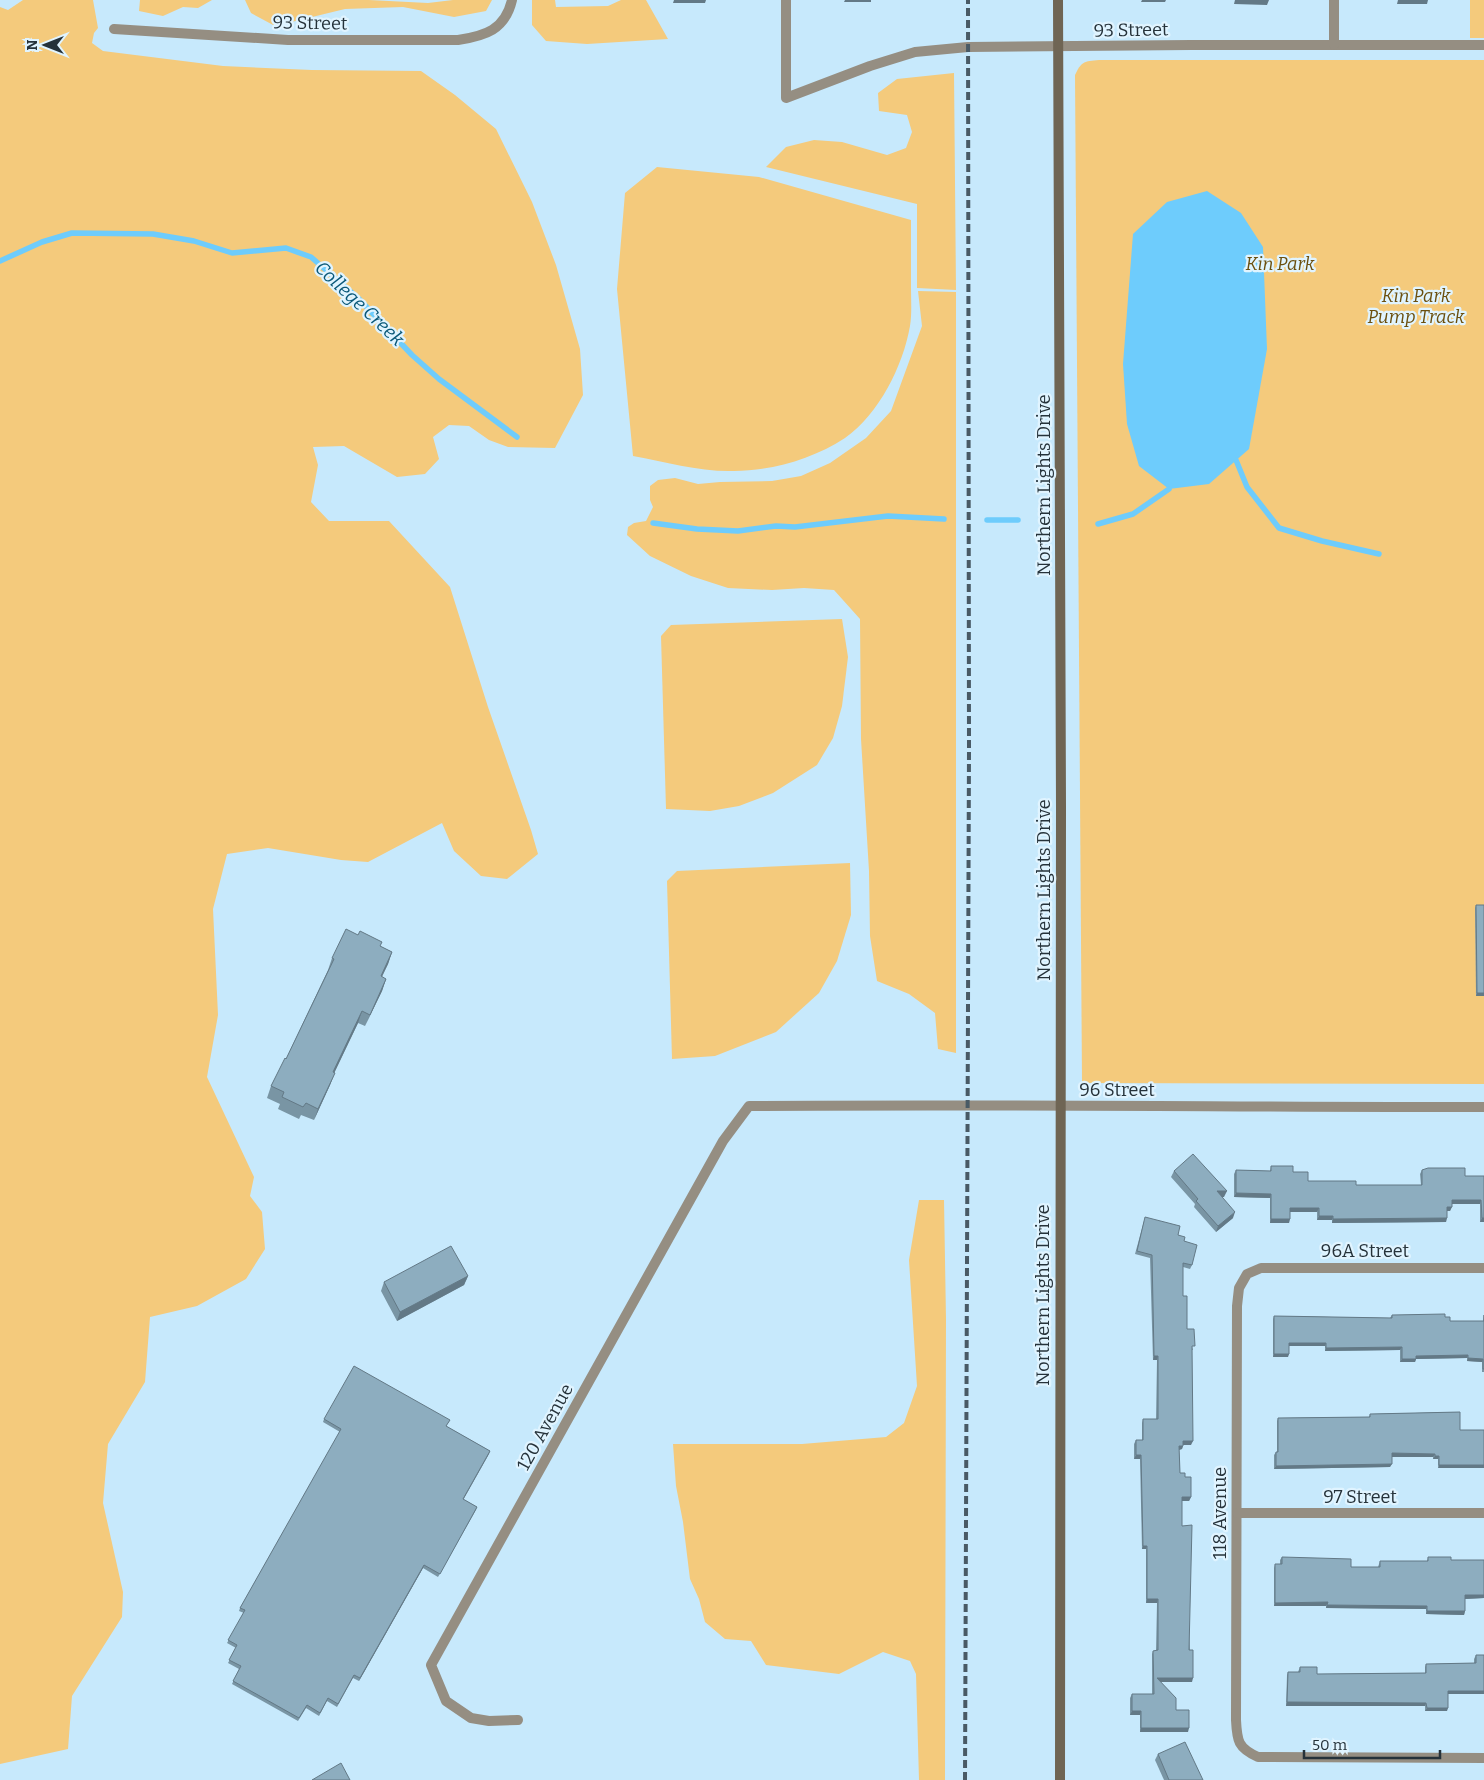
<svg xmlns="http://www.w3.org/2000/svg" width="1484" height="1780" font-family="Bitter,serif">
<rect width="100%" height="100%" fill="#c7e9fc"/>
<g fill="#f4ca7c">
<path d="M 23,0 L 93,0 L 98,28 L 94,33 L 92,43 L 103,51 L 223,66 L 312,70 L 421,71 L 455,95 L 496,129 L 532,202 L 556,265 L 580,349 L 583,395 L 555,448 L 508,447 L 489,440 L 469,426 L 449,425 L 433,437 L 439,459 L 425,474 L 397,477 L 344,446 L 313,447 L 318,465 L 311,502 L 329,521 L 389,521 L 450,587 L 488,707 L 531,830 L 538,854 L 507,879 L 481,876 L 454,851 L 442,823 L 368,862 L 341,860 L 268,848 L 227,854 L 213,909 L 218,1015 L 207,1077 L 254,1177 L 250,1196 L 262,1212 L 265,1249 L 246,1279 L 197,1306 L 150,1317 L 145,1382 L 108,1444 L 103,1503 L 123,1592 L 122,1617 L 72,1696 L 68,1749 L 0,1764 L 0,7 L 8,10 Z"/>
<path d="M 140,0 L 212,0 L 198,8 L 183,7 L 163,16 L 139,11 Z"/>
<path d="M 245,0 L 369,0 L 428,3 L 453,0 L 492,0 L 486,11 L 454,17 L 403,7 L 345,9 L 275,26 L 251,13 Z"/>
<path d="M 532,0 L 555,0 L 556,7 L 608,6 L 621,0 L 646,0 L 668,39 L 587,44 L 546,41 L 532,25 Z"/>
<rect x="1470" y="0" width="14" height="38"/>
<path d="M 1099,60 L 1484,60 L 1484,1084 L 1082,1083 L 1075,75 C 1081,62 1084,61 1099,60 Z"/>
<path d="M 954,73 L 956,290 L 917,288 L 917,204 L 766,167 L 786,147 L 814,140 L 842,142 L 887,155 L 906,148 L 912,132 L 907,115 L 879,111 L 878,93 L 897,79 Z"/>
<path d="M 657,167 L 759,177 L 911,220 C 911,243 911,265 911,288 C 911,300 912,314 910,326 C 903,366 879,414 845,438 C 813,459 771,471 734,471 C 700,472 666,462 633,456 L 617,289 L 625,193 Z"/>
<path d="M 918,291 L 956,292 L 956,1053 L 938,1049 L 935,1013 L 909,994 L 877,981 L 870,936 L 869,871 L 861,739 L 860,619 L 834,590 L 804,588 L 772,590 L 728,588 L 691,576 L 650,556 L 627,535 L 628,527 L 634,523 L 646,521 L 653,507 L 650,500 L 650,486 L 658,480 L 675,478 L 698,484 L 720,482 L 772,481 L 801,476 L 830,463 L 866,438 L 891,411 L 922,326 Z"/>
<path d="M 842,619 L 848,657 L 842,706 L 833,738 L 817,765 L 773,793 L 739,806 L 710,811 L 666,809 L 661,636 L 671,625 Z"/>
<path d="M 850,863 L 851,915 L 837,961 L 819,993 L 776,1032 L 715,1056 L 672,1059 L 667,881 L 677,871 Z"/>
<path d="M 919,1200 L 944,1200 L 946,1319 L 945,1780 L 919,1780 L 916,1674 L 910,1661 L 883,1652 L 839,1674 L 766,1665 L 751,1641 L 725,1639 L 705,1622 L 699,1599 L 690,1579 L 683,1522 L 676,1486 L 673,1444 L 802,1444 L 886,1437 L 904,1423 L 917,1386 L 909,1260 Z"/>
</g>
<path fill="#6eccfc" d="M 1207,191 L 1241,213 L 1263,247 L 1267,349 L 1249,449 L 1209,484 L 1169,489 L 1139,466 L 1127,424 L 1123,364 L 1133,234 L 1167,202 Z"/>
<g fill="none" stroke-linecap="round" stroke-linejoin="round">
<g stroke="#6eccfc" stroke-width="5.5">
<path d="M 0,261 L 42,242 L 72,233 L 153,234 L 194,241 L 232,253 L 286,248 L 311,257 L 358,298 L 412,355 L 439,379 L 517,437"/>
<path d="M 1236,460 L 1247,487 L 1279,528 L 1322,541 L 1379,554"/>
<path d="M 987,520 L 1018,520"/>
<path d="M 653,523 L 697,529 L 738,531 L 776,526 L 795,527 L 888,516 L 944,519"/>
<path d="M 1098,524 L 1133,514 L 1169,489"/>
</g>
<g stroke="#958e82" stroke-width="10">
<path d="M 786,0 L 786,98 L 870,66 L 915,52 L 968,47 L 1191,45 L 1484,45"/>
<path d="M 1334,0 L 1334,45"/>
<path d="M 114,29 L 288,40 L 458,40 C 485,36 505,30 512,0"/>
<path d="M 1484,1268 L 1261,1268 L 1247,1274 L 1239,1288 L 1237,1306 L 1236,1720 C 1237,1741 1238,1748 1258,1757 L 1484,1758"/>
<path d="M 1237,1513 L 1484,1513"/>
<path d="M 518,1720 L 489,1721 L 471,1718 L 446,1701 L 431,1665 L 723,1141 L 749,1106 C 994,1104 1239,1107 1484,1107"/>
</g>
<path stroke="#6f6554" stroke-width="10" d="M 1058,0 L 1061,808 L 1060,1780"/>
<path stroke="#495a65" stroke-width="4" stroke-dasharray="8 4" stroke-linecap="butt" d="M 965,1780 L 969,748 L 968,0"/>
</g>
<g fill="#7995a4">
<path d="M 1476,905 L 1484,996 L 1476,996 L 1475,908 Z"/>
<path d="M 380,946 L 392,952 L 388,964 L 382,977 L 386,979 L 382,991 L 365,1026 L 358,1023 L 334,1073 L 330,1085 L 314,1120 L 301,1115 L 299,1119 L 278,1109 L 280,1104 L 267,1098 L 271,1086 L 286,1059 L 328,970 L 332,958 Z"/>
<path d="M 1271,1166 L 1293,1172 L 1308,1181 L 1356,1185 L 1421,1185 L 1420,1174 L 1422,1170 L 1465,1176 L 1484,1176 L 1484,1222 L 1480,1222 L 1480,1204 L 1452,1204 L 1450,1211 L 1447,1211 L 1446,1222 L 1332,1223 L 1332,1220 L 1317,1220 L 1317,1212 L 1290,1212 L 1289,1223 L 1270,1223 L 1270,1198 L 1234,1197 L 1234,1174 L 1236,1170 L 1270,1171 Z"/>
<path d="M 1174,1171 L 1224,1197 L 1222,1197 L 1233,1218 L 1216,1232 L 1194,1207 L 1195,1204 L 1171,1177 Z"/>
<path d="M 1144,1221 L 1178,1235 L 1184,1241 L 1192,1265 L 1190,1269 L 1183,1267 L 1183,1296 L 1187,1329 L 1193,1350 L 1192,1350 L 1191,1445 L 1183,1445 L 1182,1449 L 1179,1450 L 1180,1473 L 1185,1477 L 1191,1497 L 1189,1501 L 1182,1501 L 1182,1526 L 1192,1682 L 1160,1682 L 1188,1732 L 1140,1732 L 1140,1715 L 1130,1715 L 1130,1698 L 1132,1694 L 1152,1694 L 1152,1654 L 1153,1651 L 1156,1650 L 1157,1603 L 1146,1603 L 1146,1549 L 1142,1549 L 1140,1459 L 1134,1459 L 1134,1444 L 1136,1440 L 1142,1440 L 1142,1423 L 1143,1419 L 1156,1419 L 1157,1360 L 1153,1360 L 1150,1258 L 1135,1254 Z"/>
<path d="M 468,1276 L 464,1285 L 397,1321 L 381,1291 L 384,1282 Z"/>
<path d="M 1392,1315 L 1445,1317 L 1450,1321 L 1483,1321 L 1484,1315 L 1484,1372 L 1482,1372 L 1482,1362 L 1467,1361 L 1467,1358 L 1416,1359 L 1415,1362 L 1400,1362 L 1400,1350 L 1325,1351 L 1325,1346 L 1289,1346 L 1288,1357 L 1273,1357 L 1273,1319 L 1274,1316 L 1390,1318 Z"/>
<path d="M 1460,1412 L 1438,1468 L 1438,1459 L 1433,1459 L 1433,1457 L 1392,1457 L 1390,1467 L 1274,1469 L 1274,1455 L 1276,1452 L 1277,1452 L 1277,1421 L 1278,1418 L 1369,1417 L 1370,1414 Z"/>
<path d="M 324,1419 L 450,1420 L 446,1426 L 490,1451 L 463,1499 L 477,1507 L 476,1510 L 438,1577 L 423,1568 L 359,1681 L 353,1678 L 337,1707 L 327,1701 L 319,1716 L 306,1708 L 298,1721 L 232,1684 L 239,1669 L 228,1663 L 236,1648 L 227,1643 L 244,1613 L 239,1611 L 240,1608 L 340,1432 L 323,1422 Z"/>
<path d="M 1282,1557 L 1351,1567 L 1378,1567 L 1380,1561 L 1427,1561 L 1428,1557 L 1451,1560 L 1484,1560 L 1484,1598 L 1465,1599 L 1465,1611 L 1464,1615 L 1426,1614 L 1426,1609 L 1326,1608 L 1326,1606 L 1274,1606 L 1274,1568 L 1275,1564 L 1280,1564 L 1280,1560 Z"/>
<path d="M 1476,1655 L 1484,1655 L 1484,1694 L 1448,1694 L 1447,1711 L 1425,1711 L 1425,1706 L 1286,1706 L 1287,1675 L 1288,1672 L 1298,1672 L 1300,1667 L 1317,1674 L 1425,1673 L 1425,1667 L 1426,1664 L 1474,1663 L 1474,1659 Z"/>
<path d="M 1158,1754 L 1203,1780 L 1164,1780 L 1155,1760 Z"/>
</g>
<g fill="#637986">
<path d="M 674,0 L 706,0 L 705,3 L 673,3 Z"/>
<path d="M 845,0 L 871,0 L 871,2 L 844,2 Z"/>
<path d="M 1142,0 L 1166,0 L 1165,2 L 1141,2 Z"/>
<path d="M 1235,0 L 1269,0 L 1267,5 L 1234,4 Z"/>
<path d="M 1398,0 L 1428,0 L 1427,4 L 1397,4 Z"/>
<path d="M 392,952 L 388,964 L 376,988 L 381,976 Z"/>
<path d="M 386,979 L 382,991 L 365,1026 L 370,1015 Z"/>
<path d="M 1477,993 L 1484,993 L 1484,996 L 1476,996 Z"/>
<path d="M 362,1011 L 358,1023 L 329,1084 L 333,1072 Z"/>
<path d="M 335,1073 L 330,1085 L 314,1120 L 318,1109 Z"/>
<path d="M 1217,1191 L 1227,1191 L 1224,1197 L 1215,1197 Z"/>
<path d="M 1236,1193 L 1271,1194 L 1270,1198 L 1234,1197 Z"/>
<path d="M 1452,1200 L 1481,1200 L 1480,1204 L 1450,1204 Z"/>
<path d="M 1447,1207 L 1452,1207 L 1450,1211 L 1446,1211 Z"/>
<path d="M 1290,1208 L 1319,1208 L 1317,1212 L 1289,1212 Z"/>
<path d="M 1235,1212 L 1233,1218 L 1216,1232 L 1218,1226 Z"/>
<path d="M 1319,1216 L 1333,1216 L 1332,1220 L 1317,1220 Z"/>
<path d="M 1447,1218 L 1446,1222 L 1332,1223 L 1333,1219 Z"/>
<path d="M 1482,1218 L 1484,1218 L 1484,1222 L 1480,1222 Z"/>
<path d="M 1271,1219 L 1290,1219 L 1289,1223 L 1270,1223 Z"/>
<path d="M 468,1276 L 464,1285 L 397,1321 L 400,1312 Z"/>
<path d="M 1289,1343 L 1326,1343 L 1325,1346 L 1288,1346 Z"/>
<path d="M 1402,1347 L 1400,1350 L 1325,1351 L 1326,1348 Z"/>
<path d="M 1274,1354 L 1289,1354 L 1288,1357 L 1273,1357 Z"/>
<path d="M 1468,1355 L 1467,1358 L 1415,1359 L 1416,1356 Z"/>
<path d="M 1154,1356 L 1158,1356 L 1157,1360 L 1153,1360 Z"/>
<path d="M 1468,1358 L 1483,1359 L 1482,1362 L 1467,1361 Z"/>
<path d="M 1402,1359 L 1416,1359 L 1415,1362 L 1400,1362 Z"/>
<path d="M 1183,1441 L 1193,1441 L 1191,1445 L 1182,1445 Z"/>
<path d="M 1179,1446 L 1183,1446 L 1182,1449 L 1178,1450 Z"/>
<path d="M 490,1451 L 489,1454 L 462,1502 L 463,1499 Z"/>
<path d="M 1392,1453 L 1435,1454 L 1433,1457 L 1390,1457 Z"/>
<path d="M 1136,1455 L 1141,1455 L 1140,1459 L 1134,1459 Z"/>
<path d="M 1435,1456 L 1439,1456 L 1438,1459 L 1433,1459 Z"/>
<path d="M 1392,1464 L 1390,1467 L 1274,1469 L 1276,1466 Z"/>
<path d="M 1439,1465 L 1484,1465 L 1484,1468 L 1438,1468 Z"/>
<path d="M 1182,1497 L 1191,1497 L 1189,1501 L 1181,1501 Z"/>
<path d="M 1143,1546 L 1147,1546 L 1146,1549 L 1142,1549 Z"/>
<path d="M 424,1565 L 423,1568 L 359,1681 L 360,1678 Z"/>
<path d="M 1465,1595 L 1484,1595 L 1484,1598 L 1464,1599 Z"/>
<path d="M 1147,1599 L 1158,1599 L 1157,1603 L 1146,1603 Z"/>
<path d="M 1328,1602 L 1326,1606 L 1274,1606 L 1275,1603 Z"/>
<path d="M 1327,1605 L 1427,1606 L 1426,1609 L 1326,1608 Z"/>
<path d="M 1427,1611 L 1465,1611 L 1464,1615 L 1426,1614 Z"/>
<path d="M 1157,1678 L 1193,1678 L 1192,1682 L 1155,1682 Z"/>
<path d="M 1448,1691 L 1484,1691 L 1484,1694 L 1447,1694 Z"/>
<path d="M 1287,1702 L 1426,1703 L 1425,1706 L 1286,1706 Z"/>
<path d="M 1427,1708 L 1448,1708 L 1447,1711 L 1425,1711 Z"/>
<path d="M 1132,1711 L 1141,1711 L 1140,1715 L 1130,1715 Z"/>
<path d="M 1141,1728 L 1189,1728 L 1188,1732 L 1140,1732 Z"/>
</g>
<g fill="#8dadbf" stroke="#637986">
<path d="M 1476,905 L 1484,905 L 1484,993 L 1477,993 Z"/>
<path d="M 346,929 L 358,935 L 360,931 L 382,942 L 380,946 L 392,952 L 381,976 L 386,979 L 370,1015 L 362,1011 L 333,1072 L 335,1073 L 318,1109 L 306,1103 L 303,1107 L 282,1097 L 284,1092 L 271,1086 L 285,1058 L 286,1059 L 334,959 L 332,958 Z"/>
<path d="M 1193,1154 L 1227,1191 L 1217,1191 L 1235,1212 L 1218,1226 L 1196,1201 L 1198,1199 L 1174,1171 Z"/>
<path d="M 1271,1166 L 1293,1166 L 1293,1172 L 1308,1172 L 1308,1181 L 1356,1181 L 1356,1185 L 1422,1185 L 1422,1170 L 1428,1168 L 1465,1168 L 1465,1176 L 1484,1176 L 1484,1218 L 1482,1218 L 1481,1200 L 1452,1200 L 1452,1207 L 1447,1207 L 1447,1218 L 1333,1219 L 1333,1216 L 1319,1216 L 1319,1208 L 1290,1208 L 1290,1219 L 1271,1219 L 1271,1194 L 1236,1193 L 1236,1170 L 1271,1171 Z"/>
<path d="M 1145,1217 L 1180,1226 L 1178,1235 L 1185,1237 L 1184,1241 L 1197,1245 L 1192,1265 L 1183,1263 L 1183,1296 L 1187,1296 L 1187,1329 L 1194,1329 L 1195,1346 L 1192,1346 L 1193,1441 L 1183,1441 L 1183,1446 L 1179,1446 L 1180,1473 L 1185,1473 L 1185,1477 L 1191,1477 L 1191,1497 L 1182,1497 L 1182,1526 L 1192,1525 L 1189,1650 L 1193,1650 L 1193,1678 L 1157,1678 L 1176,1698 L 1176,1710 L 1189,1710 L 1189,1728 L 1141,1728 L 1141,1711 L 1132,1711 L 1132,1694 L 1154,1694 L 1153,1651 L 1158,1650 L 1158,1599 L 1147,1599 L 1147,1546 L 1143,1546 L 1141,1455 L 1136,1455 L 1136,1440 L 1143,1440 L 1143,1419 L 1158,1419 L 1158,1356 L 1154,1356 L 1152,1255 L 1137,1251 Z"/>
<path d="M 451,1246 L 468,1276 L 400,1312 L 384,1282 Z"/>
<path d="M 1445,1314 L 1445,1317 L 1450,1317 L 1450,1321 L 1484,1321 L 1484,1315 L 1484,1369 L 1483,1369 L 1483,1359 L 1468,1358 L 1468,1355 L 1416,1356 L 1416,1359 L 1402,1359 L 1402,1347 L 1326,1348 L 1326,1343 L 1289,1343 L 1289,1354 L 1274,1354 L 1274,1316 L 1392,1318 L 1392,1315 Z"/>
<path d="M 354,1366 L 450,1420 L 446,1426 L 490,1451 L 463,1499 L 477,1507 L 440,1574 L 424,1565 L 360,1678 L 354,1675 L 338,1704 L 328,1698 L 320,1713 L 307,1705 L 299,1718 L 233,1681 L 241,1666 L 229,1660 L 237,1645 L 228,1640 L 245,1610 L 240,1608 L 341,1429 L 324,1419 Z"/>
<path d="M 1460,1412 L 1460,1430 L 1484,1430 L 1484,1465 L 1439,1465 L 1439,1456 L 1435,1456 L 1435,1454 L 1392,1453 L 1392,1464 L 1276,1466 L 1276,1452 L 1278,1452 L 1278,1418 L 1370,1417 L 1370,1414 Z"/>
<path d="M 1282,1557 L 1351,1559 L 1351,1567 L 1380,1567 L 1380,1561 L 1428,1561 L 1428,1557 L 1451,1557 L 1451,1560 L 1484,1560 L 1484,1595 L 1465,1595 L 1465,1611 L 1427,1611 L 1427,1606 L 1327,1605 L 1328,1602 L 1275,1603 L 1275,1564 L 1282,1564 Z"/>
<path d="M 1476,1655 L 1484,1655 L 1484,1691 L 1448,1691 L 1448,1708 L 1427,1708 L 1426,1703 L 1287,1702 L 1288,1672 L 1300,1672 L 1300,1667 L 1317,1667 L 1317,1674 L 1426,1673 L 1426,1664 L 1476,1663 Z"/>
<path d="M 1185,1742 L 1203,1780 L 1169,1780 L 1158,1754 Z"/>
<path d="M 341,1763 L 350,1780 L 312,1780 Z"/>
</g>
<g text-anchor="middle" stroke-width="4.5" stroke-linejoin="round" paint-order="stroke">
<g font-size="18" fill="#25323a" stroke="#e0f4ff">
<text transform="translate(310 23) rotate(1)" y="6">93 Street</text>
<text transform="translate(1131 30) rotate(-1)" y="6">93 Street</text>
<text transform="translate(1044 485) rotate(-90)" y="6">Northern Lights Drive</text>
<text transform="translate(1044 890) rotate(-90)" y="6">Northern Lights Drive</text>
<text x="1117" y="1096">96 Street</text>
<text x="1365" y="1257">96A Street</text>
<text transform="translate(1043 1295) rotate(-90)" y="6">Northern Lights Drive</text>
<text transform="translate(545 1427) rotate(-61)" y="6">120 Avenue</text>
<text x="1360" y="1503">97 Street</text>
<text transform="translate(1220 1513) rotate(-90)" y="6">118 Avenue</text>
</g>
<g font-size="18" font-style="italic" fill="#6b4f0e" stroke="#e0f4ff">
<text x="1280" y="270">Kin Park</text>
<text x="1416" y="302">Kin Park<tspan x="1416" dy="21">Pump Track</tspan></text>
</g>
<g font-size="19" font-style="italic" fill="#0a5878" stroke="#e0f4ff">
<text transform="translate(360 303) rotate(43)" y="7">College Creek</text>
</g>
</g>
<g transform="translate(45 45) rotate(270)" stroke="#e0f4ff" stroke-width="4" paint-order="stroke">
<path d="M0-4L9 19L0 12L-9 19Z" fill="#25323a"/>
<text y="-8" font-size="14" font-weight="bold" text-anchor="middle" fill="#25323a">N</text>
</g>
<path d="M1304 1750v8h136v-8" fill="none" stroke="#25323a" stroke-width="2.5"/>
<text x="1312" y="1750" font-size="15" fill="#25323a" stroke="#e0f4ff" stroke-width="4" paint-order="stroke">50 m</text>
</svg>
